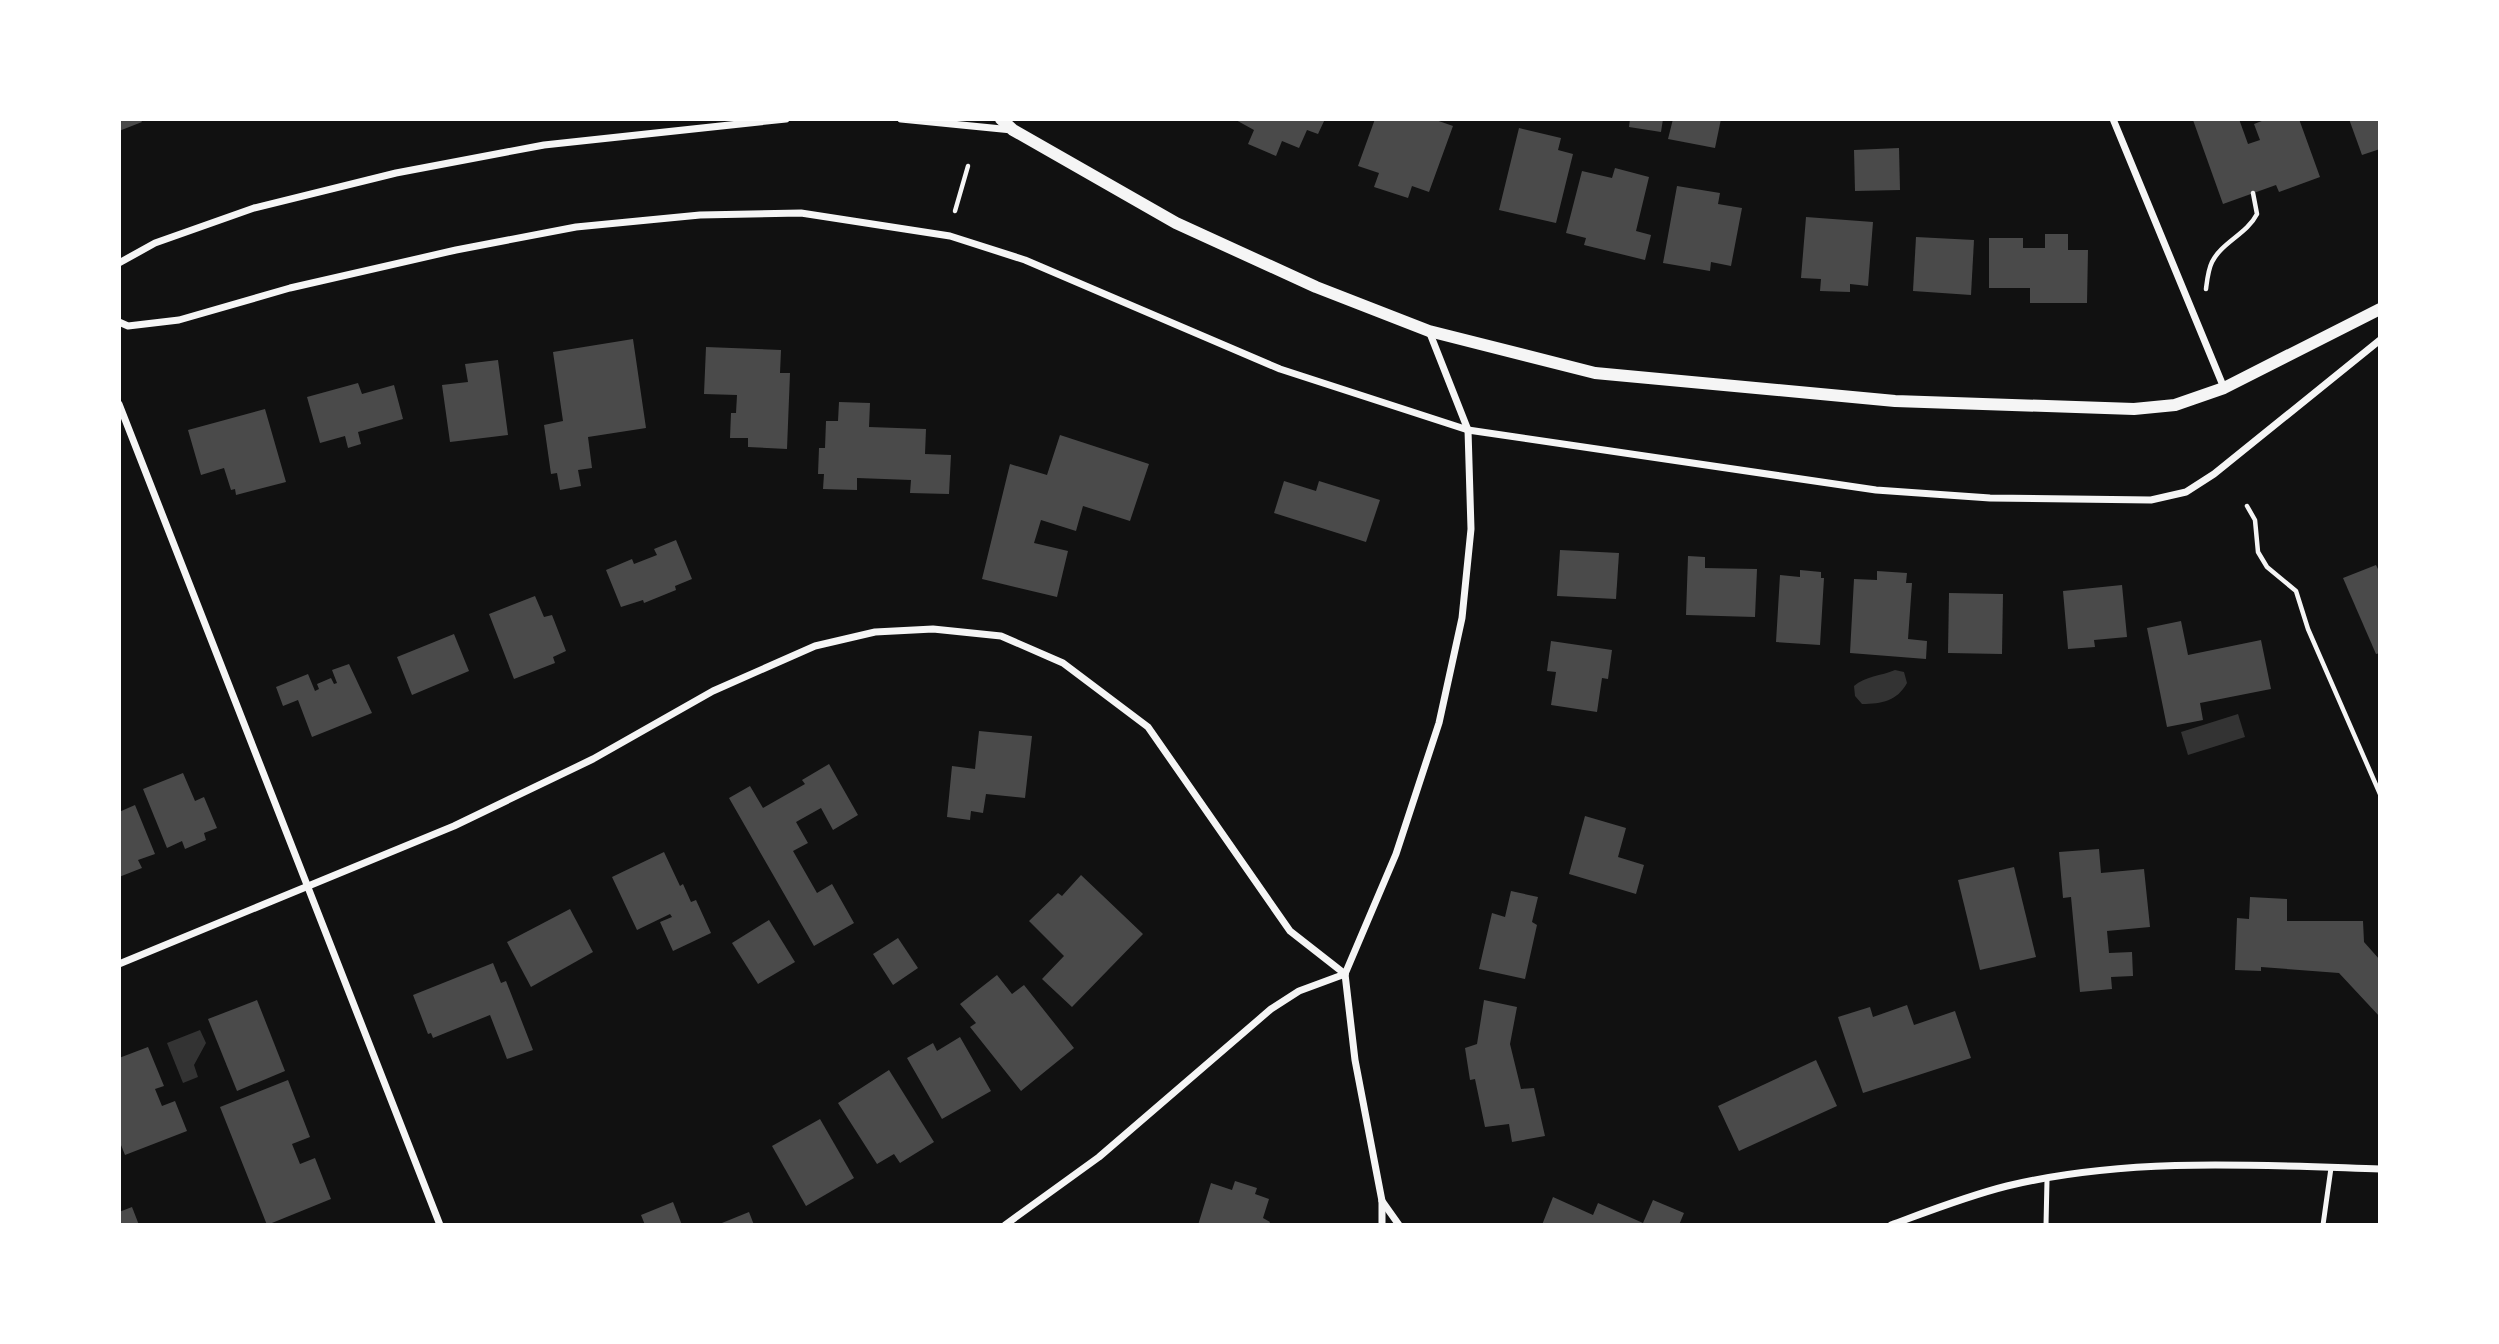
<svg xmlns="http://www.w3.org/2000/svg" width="2499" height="1344" font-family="'Times New Roman',serif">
<rect width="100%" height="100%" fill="#111"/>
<g fill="#333">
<path d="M 1895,670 L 1904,672 L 1907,683 C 1897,701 1882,704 1862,704 L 1855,696 L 1854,686 C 1865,676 1881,676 1895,670 Z"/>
<path d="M 2238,714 L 2245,737 L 2188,755 L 2181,732 Z"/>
<path d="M 200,1030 L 206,1043 L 194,1065 L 198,1077 L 183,1083 L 167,1043 Z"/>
</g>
<g fill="#4a4a4a">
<path d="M 119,119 L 140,119 L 142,122 L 119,131 Z"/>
<path d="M 1234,119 L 1325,119 L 1318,134 L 1307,130 L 1299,148 L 1282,141 L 1276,156 L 1248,144 L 1254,130 Z"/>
<path d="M 1375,119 L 1433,119 L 1453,126 L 1429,192 L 1412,186 L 1408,198 L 1374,187 L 1379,173 L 1358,166 Z"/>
<path d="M 1630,119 L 1663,119 L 1661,132 L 1629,127 Z"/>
<path d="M 1673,119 L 1721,119 L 1715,148 L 1668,139 Z"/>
<path d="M 2239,119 L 2248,144 L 2260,140 L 2254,124 L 2267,119 L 2299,119 L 2320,177 L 2279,192 L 2276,185 L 2223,204 L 2193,120 Z"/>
<path d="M 2349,119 L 2380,119 L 2380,149 L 2362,155 Z"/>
<path d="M 1519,128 L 1561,138 L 1558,150 L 1573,154 L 1556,223 L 1499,210 Z"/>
<path d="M 1899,148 L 1900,190 L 1855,191 L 1854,150 Z"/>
<path d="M 1615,168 L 1649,177 L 1636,231 L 1651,235 L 1645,260 L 1584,245 L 1586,238 L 1566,233 L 1582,171 L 1612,178 Z"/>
<path d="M 1677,186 L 1720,193 L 1718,204 L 1742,208 L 1731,266 L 1711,262 L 1710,271 L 1663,263 Z"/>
<path d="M 1806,217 L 1873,222 L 1868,286 L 1850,284 L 1850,292 L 1820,291 L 1821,279 L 1801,278 Z"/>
<path d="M 2045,234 L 2068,234 L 2068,250 L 2088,250 L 2087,303 L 2030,303 L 2030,288 L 1989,288 L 1989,238 L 2023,238 L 2023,248 L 2045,248 Z"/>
<path d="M 1916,237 L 1974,240 L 1971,295 L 1913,291 Z"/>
<path d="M 633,339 L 646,428 L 588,437 L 592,468 L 578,470 L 581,486 L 560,490 L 557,473 L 551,474 L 544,425 L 563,421 L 553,352 Z"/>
<path d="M 706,347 L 781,350 L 780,373 L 790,373 L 787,449 L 748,447 L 748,438 L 730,438 L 731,413 L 736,413 L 737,395 L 704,394 Z"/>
<path d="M 498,360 L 508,435 L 450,442 L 442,385 L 468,382 L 465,364 Z"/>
<path d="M 358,383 L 362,394 L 394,385 L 403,419 L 358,432 L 361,444 L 348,448 L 345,436 L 320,443 L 307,397 Z"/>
<path d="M 839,402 L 870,403 L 869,427 L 926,429 L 925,454 L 951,455 L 949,494 L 910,493 L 911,480 L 857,478 L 857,490 L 823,489 L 824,474 L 818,474 L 819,448 L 825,448 L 826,421 L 838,421 Z"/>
<path d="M 265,409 L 286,482 L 236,495 L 235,489 L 231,490 L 224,468 L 201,475 L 188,430 Z"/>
<path d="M 1060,435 L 1149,464 L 1130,521 L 1083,506 L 1076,531 L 1041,520 L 1034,543 L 1068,551 L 1057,597 L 982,579 L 1010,464 L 1047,475 Z"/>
<path d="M 1284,481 L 1316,491 L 1319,481 L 1380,500 L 1366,542 L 1274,513 Z"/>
<path d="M 676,540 L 692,579 L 675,586 L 676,590 L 644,603 L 643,600 L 621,607 L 606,570 L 632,559 L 634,564 L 657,555 L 654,549 Z"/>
<path d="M 1560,550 L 1619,553 L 1616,599 L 1557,596 Z"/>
<path d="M 1688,556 L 1705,557 L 1705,568 L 1757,569 L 1755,617 L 1686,615 Z"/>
<path d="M 2376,565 L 2380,573 L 2380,653 L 2376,654 L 2343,578 Z"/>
<path d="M 1800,570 L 1821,572 L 1821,578 L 1824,578 L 1820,645 L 1776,642 L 1780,575 L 1800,577 Z"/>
<path d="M 1877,571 L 1907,573 L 1906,583 L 1912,583 L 1908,639 L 1927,641 L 1926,659 L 1850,653 L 1854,579 L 1877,580 Z"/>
<path d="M 2122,585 L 2127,637 L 2094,640 L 2095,647 L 2068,649 L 2063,591 Z"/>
<path d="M 1949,593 L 2003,594 L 2002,654 L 1948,653 Z"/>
<path d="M 535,596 L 544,617 L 552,615 L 566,651 L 553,657 L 555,663 L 514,679 L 489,614 Z"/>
<path d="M 2181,621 L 2188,655 L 2261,640 L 2271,689 L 2200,703 L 2203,720 L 2167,727 L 2147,628 Z"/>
<path d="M 454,634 L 469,671 L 412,695 L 397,657 Z"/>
<path d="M 1551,641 L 1612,650 L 1608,679 L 1602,678 L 1597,712 L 1551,705 L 1556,672 L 1547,671 Z"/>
<path d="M 349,664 L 372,713 L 312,737 L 298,700 L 283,706 L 276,687 L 308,674 L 315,691 L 319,689 L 317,684 L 331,678 L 334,684 L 337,683 L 332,670 Z"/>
<path d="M 979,731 L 1032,736 L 1025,798 L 986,794 L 983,813 L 971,811 L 970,820 L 947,817 L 952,766 L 975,769 Z"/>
<path d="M 829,764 L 858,815 L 833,830 L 821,808 L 796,822 L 808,843 L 793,851 L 817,893 L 832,884 L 854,923 L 814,946 L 729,798 L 750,786 L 763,808 L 805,784 L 802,780 Z"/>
<path d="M 183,773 L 195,801 L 204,797 L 217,828 L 204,833 L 206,840 L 185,849 L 182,841 L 167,848 L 143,789 Z"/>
<path d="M 135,805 L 155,854 L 138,860 L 142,868 L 119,877 L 119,812 Z"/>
<path d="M 1585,816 L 1626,828 L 1618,857 L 1644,865 L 1636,894 L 1569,874 Z"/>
<path d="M 2099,849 L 2101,873 L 2144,869 L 2150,927 L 2107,931 L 2109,953 L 2132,952 L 2133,976 L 2111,977 L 2112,989 L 2080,992 L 2071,897 L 2063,898 L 2059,852 Z"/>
<path d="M 664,852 L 680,886 L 683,884 L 691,902 L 696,900 L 711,933 L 673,951 L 660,922 L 672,917 L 670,914 L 637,930 L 612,877 Z"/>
<path d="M 2014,867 L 2036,957 L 1980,970 L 1958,880 Z"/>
<path d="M 1081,875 L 1143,934 L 1072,1007 L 1042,979 L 1064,956 L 1029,921 L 1058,893 L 1062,896 Z"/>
<path d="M 1511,891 L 1538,897 L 1532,922 L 1537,925 L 1525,979 L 1479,969 L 1492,913 L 1505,917 Z"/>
<path d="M 2250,897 L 2287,899 L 2287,921 L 2363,921 L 2364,942 L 2380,960 L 2380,1017 L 2339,973 L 2261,967 L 2261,971 L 2235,970 L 2237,918 L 2249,919 Z"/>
<path d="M 570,909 L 593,952 L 531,987 L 507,942 Z"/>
<path d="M 769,920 L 795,962 L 758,984 L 732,943 Z"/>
<path d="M 898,938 L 918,968 L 893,985 L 873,954 Z"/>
<path d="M 493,963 L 501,983 L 506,981 L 533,1050 L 507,1059 L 490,1015 L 433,1038 L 431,1033 L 428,1034 L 413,995 Z"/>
<path d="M 997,975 L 1012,994 L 1024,985 L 1074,1048 L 1021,1091 L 970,1027 L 976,1023 L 960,1004 Z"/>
<path d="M 257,1000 L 285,1071 L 237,1091 L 208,1019 Z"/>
<path d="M 1484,1000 L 1517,1007 L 1510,1044 L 1521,1089 L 1534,1088 L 1545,1136 L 1512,1142 L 1509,1124 L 1485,1127 L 1475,1079 L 1470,1080 L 1465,1048 L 1477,1044 Z"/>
<path d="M 1907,1005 L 1914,1025 L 1955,1011 L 1971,1058 L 1863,1093 L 1838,1017 L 1870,1007 L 1873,1017 Z"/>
<path d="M 960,1037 L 991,1091 L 942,1119 L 907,1058 L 933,1043 L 937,1051 Z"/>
<path d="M 148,1047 L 164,1086 L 155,1089 L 162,1106 L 175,1101 L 187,1131 L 125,1155 L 119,1140 L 119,1058 Z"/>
<path d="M 1816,1060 L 1837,1106 L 1739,1151 L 1718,1106 Z"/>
<path d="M 889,1070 L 934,1142 L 900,1163 L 894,1154 L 877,1164 L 838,1103 Z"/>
<path d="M 288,1080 L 310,1137 L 292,1144 L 300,1164 L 315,1158 L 331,1199 L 267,1225 L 220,1107 Z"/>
<path d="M 820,1119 L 854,1178 L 806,1206 L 772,1146 Z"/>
<path d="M 1235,1181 L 1257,1188 L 1255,1194 L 1269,1199 L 1263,1218 L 1270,1222 L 1269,1225 L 1198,1225 L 1211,1183 L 1232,1190 Z"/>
<path d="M 1553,1197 L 1593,1215 L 1598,1203 L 1643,1223 L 1653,1200 L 1684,1213 L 1679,1225 L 1542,1225 Z"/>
<path d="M 673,1202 L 682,1225 L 645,1225 L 641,1215 Z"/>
<path d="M 132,1207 L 139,1225 L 119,1225 L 119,1212 Z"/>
<path d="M 749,1212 L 754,1225 L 717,1225 Z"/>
</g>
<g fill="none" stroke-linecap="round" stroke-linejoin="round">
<g stroke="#f5f5f5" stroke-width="4.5">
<path d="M 955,211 L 968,166"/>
<path d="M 2206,289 C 2207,281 2208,270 2212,262 C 2222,242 2247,234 2257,214 L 2253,193"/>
<path d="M 2247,506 L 2255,520 L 2258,552 L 2267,567 L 2296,591 L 2308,629 L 2380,794"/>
</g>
<g stroke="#f5f5f5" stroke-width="5">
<path d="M 2046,1225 L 2047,1180"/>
<path d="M 2323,1225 L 2331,1168"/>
</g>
<g stroke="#f5f5f5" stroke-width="7">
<path d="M 901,119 L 1012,130"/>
<path d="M 2113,119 L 2224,388"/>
<path d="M 119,263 L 155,243 L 254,208 L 396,173 L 544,145 L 786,119"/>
<path d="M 119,322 L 128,326 L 179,320 L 290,288 L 456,250 L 576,227 L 700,215 L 801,213 L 950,236 L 1025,260 L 1280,369 L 1468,430 L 1876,490 L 1990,498 L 2151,500 L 2186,492 L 2214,474 L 2380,340"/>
<path d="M 119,404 L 440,1225"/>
<path d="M 119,964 L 454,826 L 593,759 L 713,691 L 815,646 L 875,632 L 933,629 L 1001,636 L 1063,663 L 1148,727 L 1290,931 L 1345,974"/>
<path d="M 1382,1201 L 1399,1225"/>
<path d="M 1005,1225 L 1099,1157 L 1271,1009 L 1299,991 L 1345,974"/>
<path d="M 1382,1225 L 1382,1201 L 1355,1060 L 1345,974 L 1396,854 L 1439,723 L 1462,618 L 1471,529 L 1468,430 L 1429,331"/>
<path d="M 1891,1225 C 1929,1211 1967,1196 2007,1186 C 2128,1157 2257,1165 2380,1169"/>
</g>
<path stroke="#f5f5f5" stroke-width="12" d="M 1001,119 L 1013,130 L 1176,223 L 1316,287 L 1429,331 L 1595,373 L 1895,401 L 2134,409 L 2175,405 L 2224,388 L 2380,309"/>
</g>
<rect width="2499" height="1344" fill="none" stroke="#ffffff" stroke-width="242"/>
</svg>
